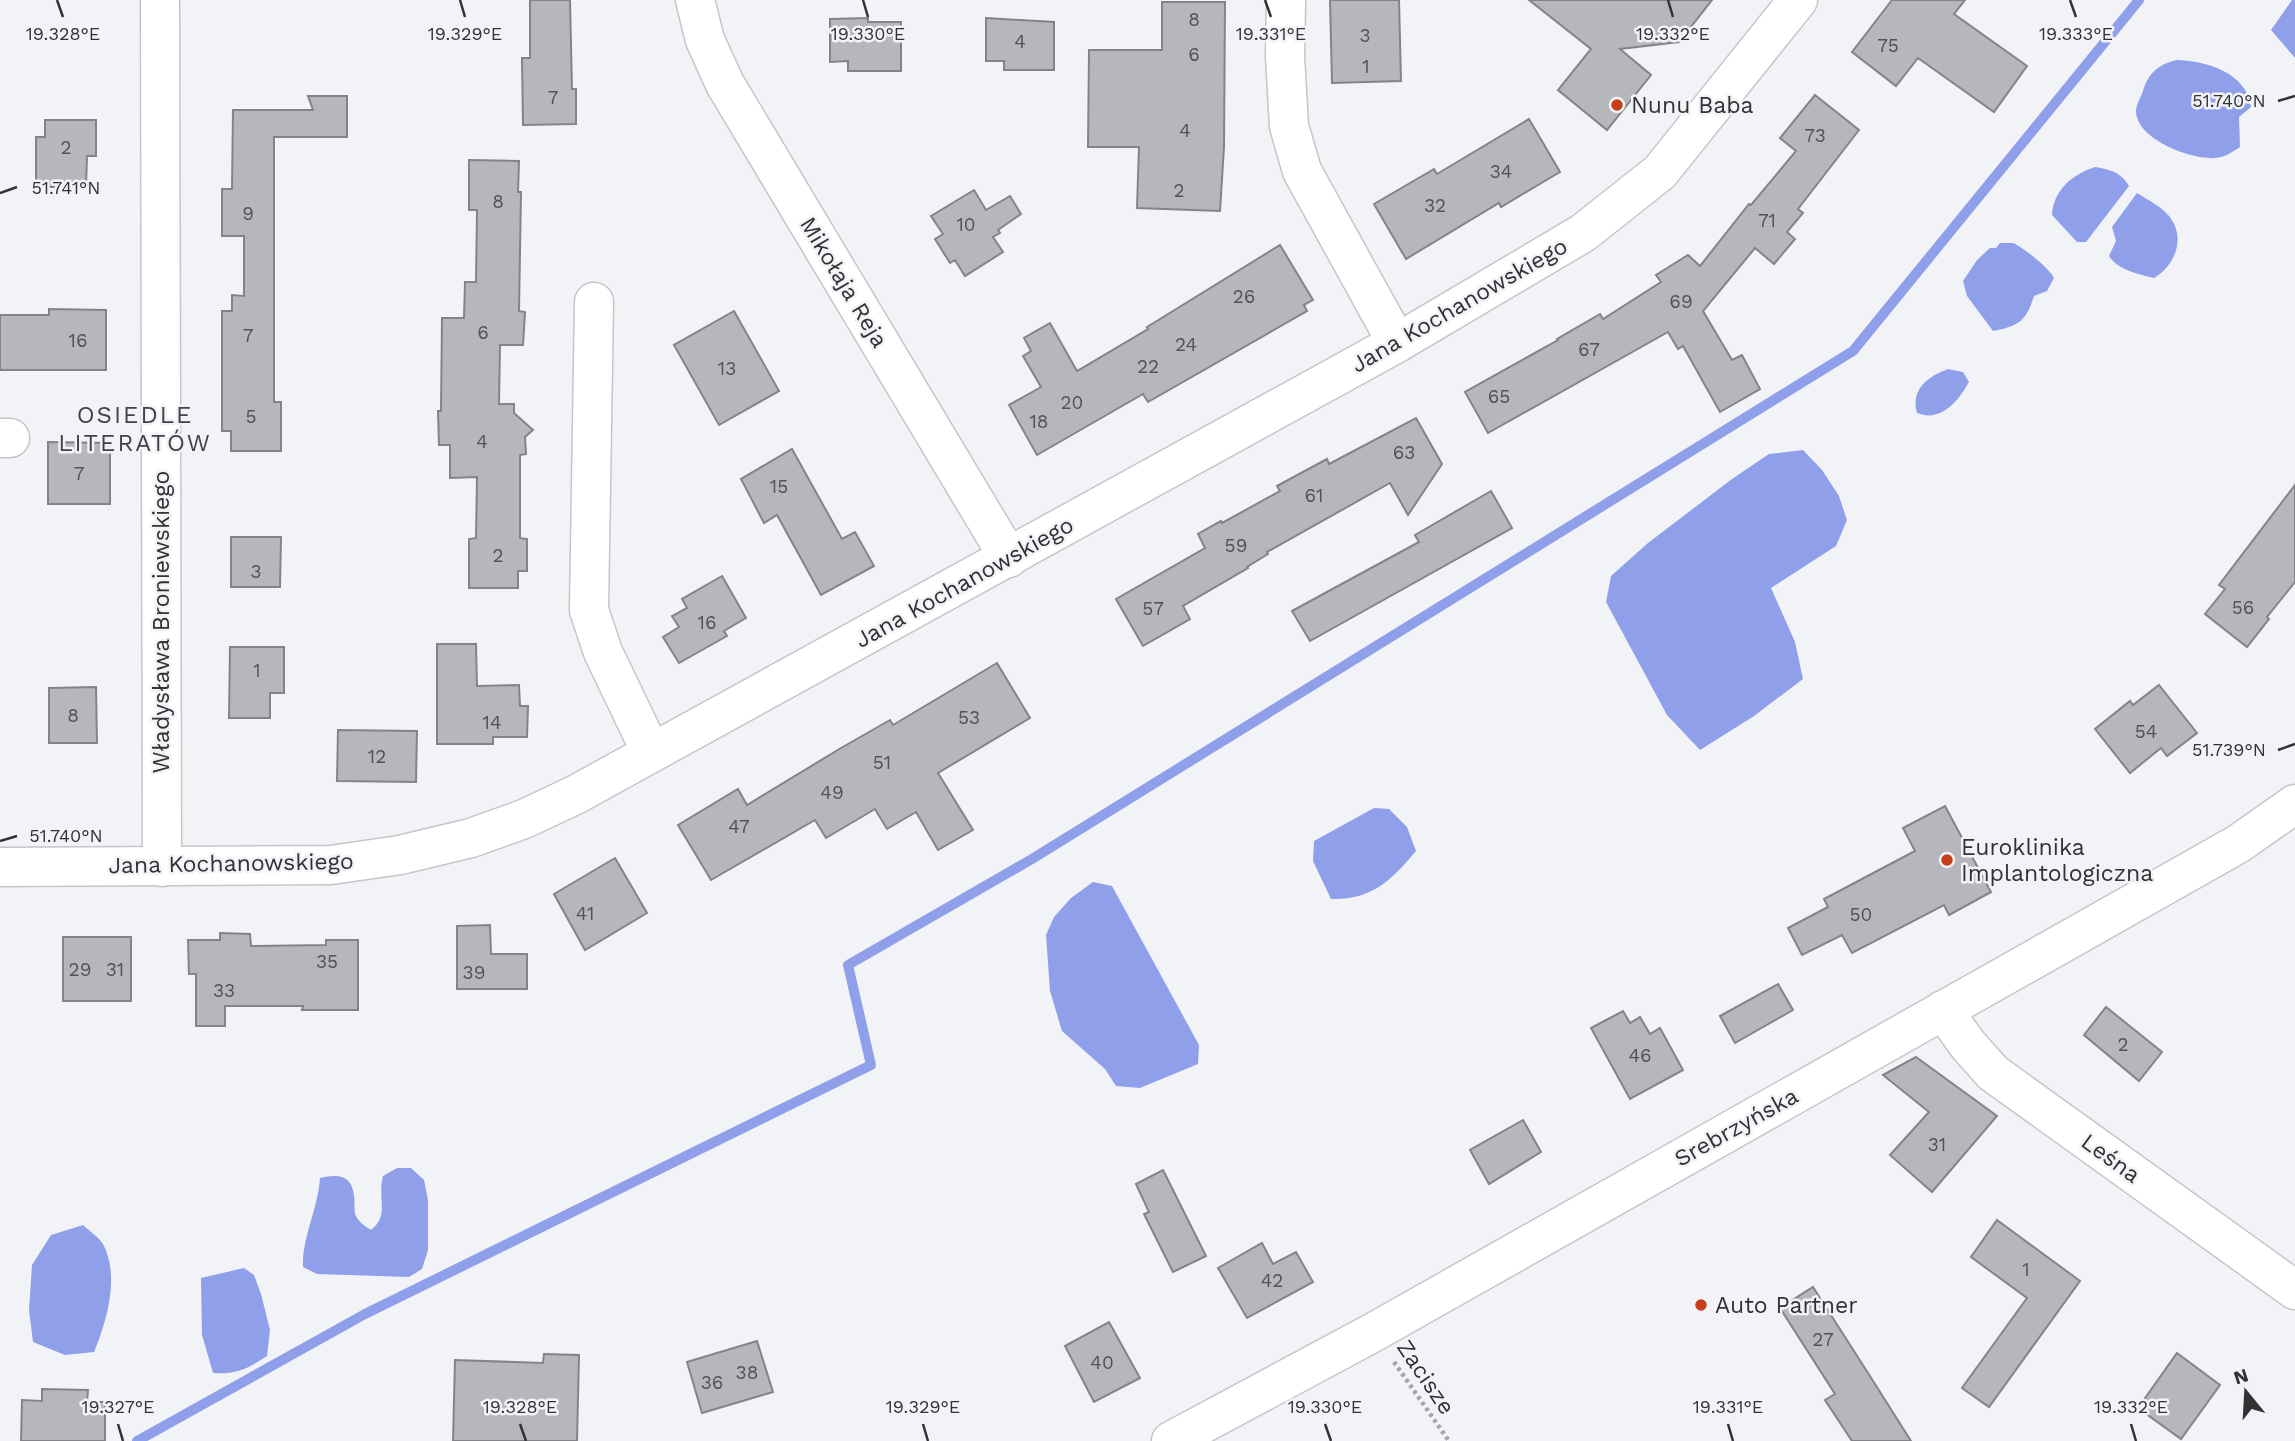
<svg xmlns="http://www.w3.org/2000/svg" width="2295" height="1441" font-family="'Work Sans',sans-serif">
<rect width="100%" height="100%" fill="#f2f3f7"/>
<g fill="#909fe9">
<path d="M 2292,0 L 2295,0 L 2295,58 L 2271,30 Z"/>
<path d="M 2177,60 C 2207,61 2247,73 2251,107 L 2239,117 L 2240,147 C 2231,153 2225,157 2215,158 C 2191,160 2136,139 2136,111 C 2136,105 2141,97 2143,91 C 2148,73 2159,64 2177,60 Z"/>
<path d="M 2095,167 C 2112,170 2120,172 2129,186 L 2086,242 L 2077,242 L 2052,215 C 2053,190 2073,174 2095,167 Z"/>
<path d="M 2137,193 C 2148,200 2161,206 2169,216 C 2186,237 2176,265 2154,278 C 2138,274 2118,270 2109,256 L 2116,241 L 2112,227 Z"/>
<path d="M 2000,243 C 2003,243 2010,243 2013,243 C 2023,247 2050,269 2054,278 L 2047,291 L 2034,296 C 2026,322 2018,326 1993,331 L 1967,296 L 1963,281 L 1977,260 L 1990,248 L 1996,248 Z"/>
<path d="M 1948,369 L 1963,372 L 1969,382 C 1959,400 1941,423 1917,413 C 1910,390 1928,376 1948,369 Z"/>
<path d="M 1803,450 L 1822,470 L 1839,496 L 1847,520 L 1836,546 L 1771,588 L 1795,642 L 1803,679 L 1754,716 L 1700,750 L 1667,715 L 1606,602 L 1611,576 L 1648,543 L 1732,479 L 1769,454 Z"/>
<path d="M 1374,808 L 1389,809 L 1407,827 L 1416,851 C 1391,881 1371,900 1331,899 L 1313,861 L 1314,841 Z"/>
<path d="M 1093,882 L 1112,886 L 1199,1045 L 1198,1064 L 1140,1088 L 1116,1086 L 1105,1069 L 1062,1031 L 1050,991 L 1046,935 L 1054,917 L 1071,898 Z"/>
<path d="M 397,1168 L 411,1168 L 424,1180 L 428,1200 L 428,1250 L 422,1269 L 409,1277 L 317,1274 L 303,1267 C 302,1237 318,1209 320,1178 C 337,1174 352,1174 354,1196 C 355,1202 354,1208 355,1214 C 358,1222 365,1226 371,1230 C 390,1215 377,1199 383,1176 Z"/>
<path d="M 83,1225 C 89,1231 99,1237 103,1244 C 120,1276 107,1321 94,1352 L 65,1355 L 33,1342 L 29,1310 L 32,1265 L 51,1235 Z"/>
<path d="M 244,1268 L 254,1275 L 261,1294 L 270,1330 L 267,1356 C 249,1368 235,1375 213,1373 L 202,1335 L 201,1278 Z"/>
</g>
<g fill="none" stroke-linecap="round" stroke-linejoin="round">
<path stroke="#909fe9" stroke-width="10" d="M 137,1441 L 365,1314 L 871,1065 L 848,965 L 1032,859 L 1853,351 L 2139,0"/>
</g>
<g fill="#b6b7bb" stroke="#838488" stroke-width="2">
<path d="M 530,0 L 570,0 L 572,89 L 576,89 L 576,124 L 523,125 L 522,58 L 530,58 Z"/>
<path d="M 1330,0 L 1399,0 L 1401,81 L 1332,83 Z"/>
<path d="M 1529,0 L 1712,0 L 1679,42 L 1620,49 L 1651,75 L 1607,130 L 1558,90 L 1591,49 Z"/>
<path d="M 1892,0 L 1965,0 L 1954,14 L 2027,66 L 1994,112 L 1918,58 L 1896,86 L 1852,52 Z"/>
<path d="M 1162,2 L 1225,2 L 1224,147 L 1220,211 L 1137,208 L 1139,147 L 1088,147 L 1089,50 L 1162,50 Z"/>
<path d="M 868,18 L 868,22 L 901,22 L 901,71 L 848,71 L 848,61 L 830,62 L 830,19 Z"/>
<path d="M 986,18 L 1054,22 L 1054,70 L 1004,70 L 1004,61 L 986,61 Z"/>
<path d="M 1815,95 L 1859,130 L 1798,209 L 1803,213 L 1787,232 L 1795,239 L 1774,264 L 1755,248 L 1703,311 L 1732,360 L 1742,355 L 1760,389 L 1720,412 L 1683,346 L 1678,349 L 1668,332 L 1488,433 L 1465,392 L 1558,340 L 1557,339 L 1600,314 L 1603,319 L 1661,282 L 1656,275 L 1688,255 L 1700,266 L 1749,204 L 1751,205 L 1796,151 L 1780,138 Z"/>
<path d="M 308,96 L 347,96 L 347,137 L 274,137 L 274,402 L 281,402 L 281,451 L 231,451 L 231,431 L 222,431 L 222,311 L 232,311 L 232,295 L 244,296 L 244,236 L 222,236 L 222,189 L 232,189 L 233,110 L 313,110 Z"/>
<path d="M 1529,119 L 1560,172 L 1501,207 L 1499,203 L 1406,259 L 1374,204 L 1434,169 L 1437,174 Z"/>
<path d="M 45,120 L 96,120 L 96,156 L 87,156 L 86,187 L 36,187 L 36,137 L 45,137 Z"/>
<path d="M 469,160 L 519,161 L 518,192 L 521,192 L 519,311 L 525,312 L 523,345 L 500,345 L 499,404 L 514,404 L 514,413 L 533,430 L 525,437 L 526,454 L 520,455 L 520,538 L 527,539 L 527,571 L 518,571 L 518,588 L 469,588 L 469,539 L 476,538 L 477,477 L 450,478 L 450,445 L 439,445 L 438,411 L 441,411 L 442,318 L 464,318 L 465,282 L 476,282 L 477,210 L 469,210 Z"/>
<path d="M 974,190 L 986,210 L 1010,196 L 1021,214 L 998,230 L 1000,233 L 993,237 L 1003,252 L 965,276 L 955,260 L 950,263 L 935,239 L 943,234 L 931,216 Z"/>
<path d="M 1280,245 L 1313,300 L 1304,305 L 1307,311 L 1148,402 L 1143,394 L 1037,455 L 1009,405 L 1041,387 L 1023,356 L 1031,351 L 1024,338 L 1050,323 L 1077,371 L 1148,329 L 1147,327 Z"/>
<path d="M 49,309 L 106,310 L 106,370 L 0,370 L 0,315 L 49,315 Z"/>
<path d="M 734,311 L 779,391 L 719,425 L 674,345 Z"/>
<path d="M 1416,418 L 1442,464 L 1408,515 L 1390,483 L 1267,552 L 1268,554 L 1247,567 L 1248,568 L 1183,606 L 1190,619 L 1143,646 L 1116,599 L 1205,548 L 1198,534 L 1221,521 L 1222,523 L 1280,491 L 1277,486 L 1327,459 L 1329,464 Z"/>
<path d="M 48,442 L 110,443 L 110,504 L 48,504 Z"/>
<path d="M 792,449 L 842,539 L 855,532 L 874,566 L 821,595 L 777,515 L 764,523 L 741,479 Z"/>
<path d="M 2295,485 L 2295,582 L 2267,617 L 2269,619 L 2247,647 L 2205,614 L 2225,589 L 2219,585 Z"/>
<path d="M 1491,491 L 1512,528 L 1310,641 L 1292,611 L 1419,542 L 1415,535 Z"/>
<path d="M 231,537 L 281,537 L 280,587 L 231,587 Z"/>
<path d="M 722,576 L 746,618 L 724,631 L 727,636 L 679,663 L 663,637 L 679,627 L 672,616 L 687,608 L 682,599 Z"/>
<path d="M 437,644 L 476,644 L 477,686 L 519,685 L 520,706 L 528,706 L 527,737 L 493,737 L 493,744 L 437,744 Z"/>
<path d="M 230,647 L 284,647 L 284,693 L 270,693 L 270,718 L 229,718 Z"/>
<path d="M 997,663 L 1030,718 L 938,773 L 973,830 L 938,850 L 916,812 L 887,829 L 875,809 L 826,838 L 815,820 L 711,880 L 678,825 L 738,789 L 747,805 L 841,748 L 890,720 L 893,725 Z"/>
<path d="M 2159,685 L 2197,733 L 2167,756 L 2161,748 L 2130,773 L 2095,729 L 2130,701 L 2133,705 Z"/>
<path d="M 96,687 L 97,743 L 49,743 L 49,688 Z"/>
<path d="M 338,730 L 417,731 L 416,782 L 337,781 Z"/>
<path d="M 1945,806 L 1991,892 L 1949,915 L 1944,905 L 1852,953 L 1842,935 L 1802,955 L 1788,928 L 1828,907 L 1824,899 L 1915,851 L 1903,828 Z"/>
<path d="M 615,858 L 647,913 L 585,950 L 554,894 Z"/>
<path d="M 490,925 L 491,954 L 527,954 L 527,989 L 457,989 L 457,926 Z"/>
<path d="M 220,933 L 250,934 L 251,946 L 326,945 L 326,940 L 358,940 L 358,1010 L 302,1010 L 303,1006 L 225,1006 L 225,1026 L 196,1026 L 196,974 L 189,974 L 188,940 L 220,940 Z"/>
<rect x="63" y="937" width="68" height="64"/>
<path d="M 1778,984 L 1793,1010 L 1735,1043 L 1720,1016 Z"/>
<path d="M 2106,1007 L 2162,1052 L 2139,1081 L 2084,1035 Z"/>
<path d="M 1623,1011 L 1630,1023 L 1640,1017 L 1650,1034 L 1660,1028 L 1683,1070 L 1630,1099 L 1591,1028 Z"/>
<path d="M 1916,1057 L 1997,1116 L 1932,1192 L 1890,1155 L 1929,1112 L 1883,1075 Z"/>
<path d="M 1523,1120 L 1541,1152 L 1489,1184 L 1470,1150 Z"/>
<path d="M 1163,1170 L 1206,1256 L 1173,1272 L 1144,1214 L 1149,1212 L 1136,1184 Z"/>
<path d="M 1997,1220 L 2080,1281 L 1989,1407 L 1962,1388 L 2027,1298 L 1971,1257 Z"/>
<path d="M 1262,1243 L 1273,1264 L 1296,1252 L 1313,1282 L 1247,1318 L 1218,1268 Z"/>
<path d="M 1813,1287 L 1868,1373 L 1911,1441 L 1852,1441 L 1825,1400 L 1835,1394 L 1780,1308 Z"/>
<path d="M 1109,1322 L 1140,1378 L 1094,1402 L 1065,1346 Z"/>
<path d="M 757,1341 L 773,1392 L 702,1413 L 687,1362 Z"/>
<path d="M 2177,1353 L 2220,1385 L 2181,1439 L 2138,1408 Z"/>
<path d="M 544,1354 L 579,1355 L 577,1441 L 453,1441 L 455,1360 L 543,1363 Z"/>
<path d="M 42,1389 L 88,1390 L 87,1402 L 105,1402 L 105,1441 L 21,1441 L 22,1400 L 42,1401 Z"/>
</g>
<g fill="none" stroke-linecap="round" stroke-linejoin="round">
<defs>
<g id="minor">
<path d="M 160,0 L 162,867"/>
<path d="M 695,0 L 705,40 L 725,84 L 1009,558"/>
<path d="M 1286,0 L 1285,57 L 1289,126 L 1302,171 L 1397,343"/>
<path d="M 594,302 L 589,610 L 603,652 L 651,752"/>
<path d="M 0,438 L 10,438"/>
<path d="M 0,867 L 331,865 L 400,855 L 471,838 L 524,819 L 575,795 L 1397,343 L 1583,233 L 1660,172 L 1798,0"/>
<path d="M 1943,1010 L 1968,1045 L 1993,1073 L 2295,1290"/>
<path d="M 1171,1441 L 1374,1332 L 2238,844 L 2295,804"/>
</g>
</defs>
<use href="#minor" stroke="#c5c6ca" stroke-width="41"/>
<path stroke="#a3a4a7" stroke-width="4.5" stroke-dasharray="3.5 3.5" stroke-linecap="butt" d="M 1394,1362 L 1449,1441"/>
<use href="#minor" stroke="#fff" stroke-width="38"/>
</g>
<path fill="none" stroke="#313233" stroke-width="2.5" d="M 57,0 L 63,17M 460,0 L 465,17M 863,0 L 868,17M 1265,0 L 1271,17M 1668,0 L 1673,17M 2070,0 L 2076,17M 2278,101 L 2295,96M 0,193 L 17,187M 2278,750 L 2295,744M 0,841 L 17,836M 118,1424 L 123,1441M 520,1424 L 526,1441M 923,1424 L 928,1441M 1325,1424 L 1331,1441M 1728,1424 L 1733,1441M 2131,1424 L 2136,1441"/>
<g fill="#c73e18" stroke="#f2f3f7" stroke-width="2.5">
<circle cx="1617" cy="105" r="7"/>
<circle cx="1947" cy="860" r="7"/>
<circle cx="1701" cy="1305" r="7"/>
</g>
<g text-anchor="middle" stroke-width="5" stroke-linejoin="round" paint-order="stroke">
<g font-size="19" fill="#525355">
<text x="1194" y="26">8</text>
<text x="1365" y="42">3</text>
<text x="1020" y="48">4</text>
<text x="1888" y="52">75</text>
<text x="1194" y="61">6</text>
<text x="1366" y="73">1</text>
<text x="553" y="104">7</text>
<text x="1185" y="137">4</text>
<text x="1815" y="142">73</text>
<text x="66" y="154">2</text>
<text x="1501" y="178">34</text>
<text x="1179" y="197">2</text>
<text x="498" y="208">8</text>
<text x="1435" y="212">32</text>
<text x="248" y="220">9</text>
<text x="1767" y="227">71</text>
<text x="966" y="231">10</text>
<text x="1244" y="303">26</text>
<text x="1681" y="308">69</text>
<text x="483" y="339">6</text>
<text x="248" y="342">7</text>
<text x="78" y="347">16</text>
<text x="1186" y="351">24</text>
<text x="1589" y="356">67</text>
<text x="1148" y="373">22</text>
<text x="727" y="375">13</text>
<text x="1499" y="403">65</text>
<text x="1072" y="409">20</text>
<text x="251" y="423">5</text>
<text x="1039" y="428">18</text>
<text x="482" y="448">4</text>
<text x="1404" y="459">63</text>
<text x="79" y="480">7</text>
<text x="779" y="493">15</text>
<text x="1314" y="502">61</text>
<text x="1236" y="552">59</text>
<text x="498" y="562">2</text>
<text x="256" y="578">3</text>
<text x="2243" y="614">56</text>
<text x="1153" y="615">57</text>
<text x="707" y="629">16</text>
<text x="257" y="677">1</text>
<text x="73" y="722">8</text>
<text x="969" y="724">53</text>
<text x="492" y="729">14</text>
<text x="2146" y="738">54</text>
<text x="377" y="763">12</text>
<text x="882" y="769">51</text>
<text x="832" y="799">49</text>
<text x="739" y="833">47</text>
<text x="585" y="920">41</text>
<text x="1861" y="921">50</text>
<text x="327" y="968">35</text>
<text x="80" y="976">29</text>
<text x="115" y="976">31</text>
<text x="474" y="979">39</text>
<text x="224" y="997">33</text>
<text x="2123" y="1051">2</text>
<text x="1640" y="1062">46</text>
<text x="1937" y="1151">31</text>
<text x="2026" y="1276">1</text>
<text x="1272" y="1287">42</text>
<text x="1823" y="1346">27</text>
<text x="1102" y="1369">40</text>
<text x="747" y="1379">38</text>
<text x="712" y="1389">36</text>
</g>
<g font-size="23" fill="#313233" stroke="#f2f3f7" text-anchor="start">
<text x="1631" y="113">Nunu Baba</text>
<text x="1961" y="855">Euroklinika<tspan x="1961" dy="26">Implantologiczna</tspan></text>
<text x="1715" y="1313">Auto Partner</text>
</g>
<g font-size="23" fill="#313233" stroke="#f2f3f7">
<text transform="translate(844 282) rotate(59)" y="8">Mikołaja Reja</text>
<text transform="translate(1459 305) rotate(-30)" y="8">Jana Kochanowskiego</text>
<text transform="translate(964 582) rotate(-29)" y="8">Jana Kochanowskiego</text>
<text transform="translate(161 622) rotate(-90)" y="8">Władysława Broniewskiego</text>
<text transform="translate(231 863) rotate(-1)" y="8">Jana Kochanowskiego</text>
<text transform="translate(1736 1127) rotate(-29)" y="8">Srebrzyńska</text>
<text transform="translate(2111 1158) rotate(36)" y="8">Leśna</text>
<text transform="translate(1426 1377) rotate(56)" y="8">Zacisze</text>
</g>
<g font-size="24" letter-spacing="2" fill="#414245" stroke="#f2f3f7">
<text x="135" y="423">OSIEDLE<tspan x="135" dy="28">LITERATÓW</tspan></text>
</g>
</g>
<g font-size="18" text-anchor="middle" fill="#313233" stroke="#f2f3f7" stroke-width="5" stroke-linejoin="round" paint-order="stroke">
<text x="63" y="40">19.328°E</text>
<text x="465" y="40">19.329°E</text>
<text x="868" y="40">19.330°E</text>
<text x="1271" y="40">19.331°E</text>
<text x="1673" y="40">19.332°E</text>
<text x="2076" y="40">19.333°E</text>
<text x="2229" y="107">51.740°N</text>
<text x="66" y="194">51.741°N</text>
<text x="2229" y="756">51.739°N</text>
<text x="66" y="842">51.740°N</text>
<text x="118" y="1413">19.327°E</text>
<text x="520" y="1413">19.328°E</text>
<text x="923" y="1413">19.329°E</text>
<text x="1325" y="1413">19.330°E</text>
<text x="1728" y="1413">19.331°E</text>
<text x="2131" y="1413">19.332°E</text>
</g>
<g transform="translate(2246 1392) rotate(342)" stroke="#f2f3f7" stroke-width="5" paint-order="stroke">
<path d="M0-5L12 26L0 18L-12 26Z" fill="#313233"/>
<text y="-10" font-size="19" font-weight="bold" text-anchor="middle" fill="#313233">N</text>
</g>
</svg>
